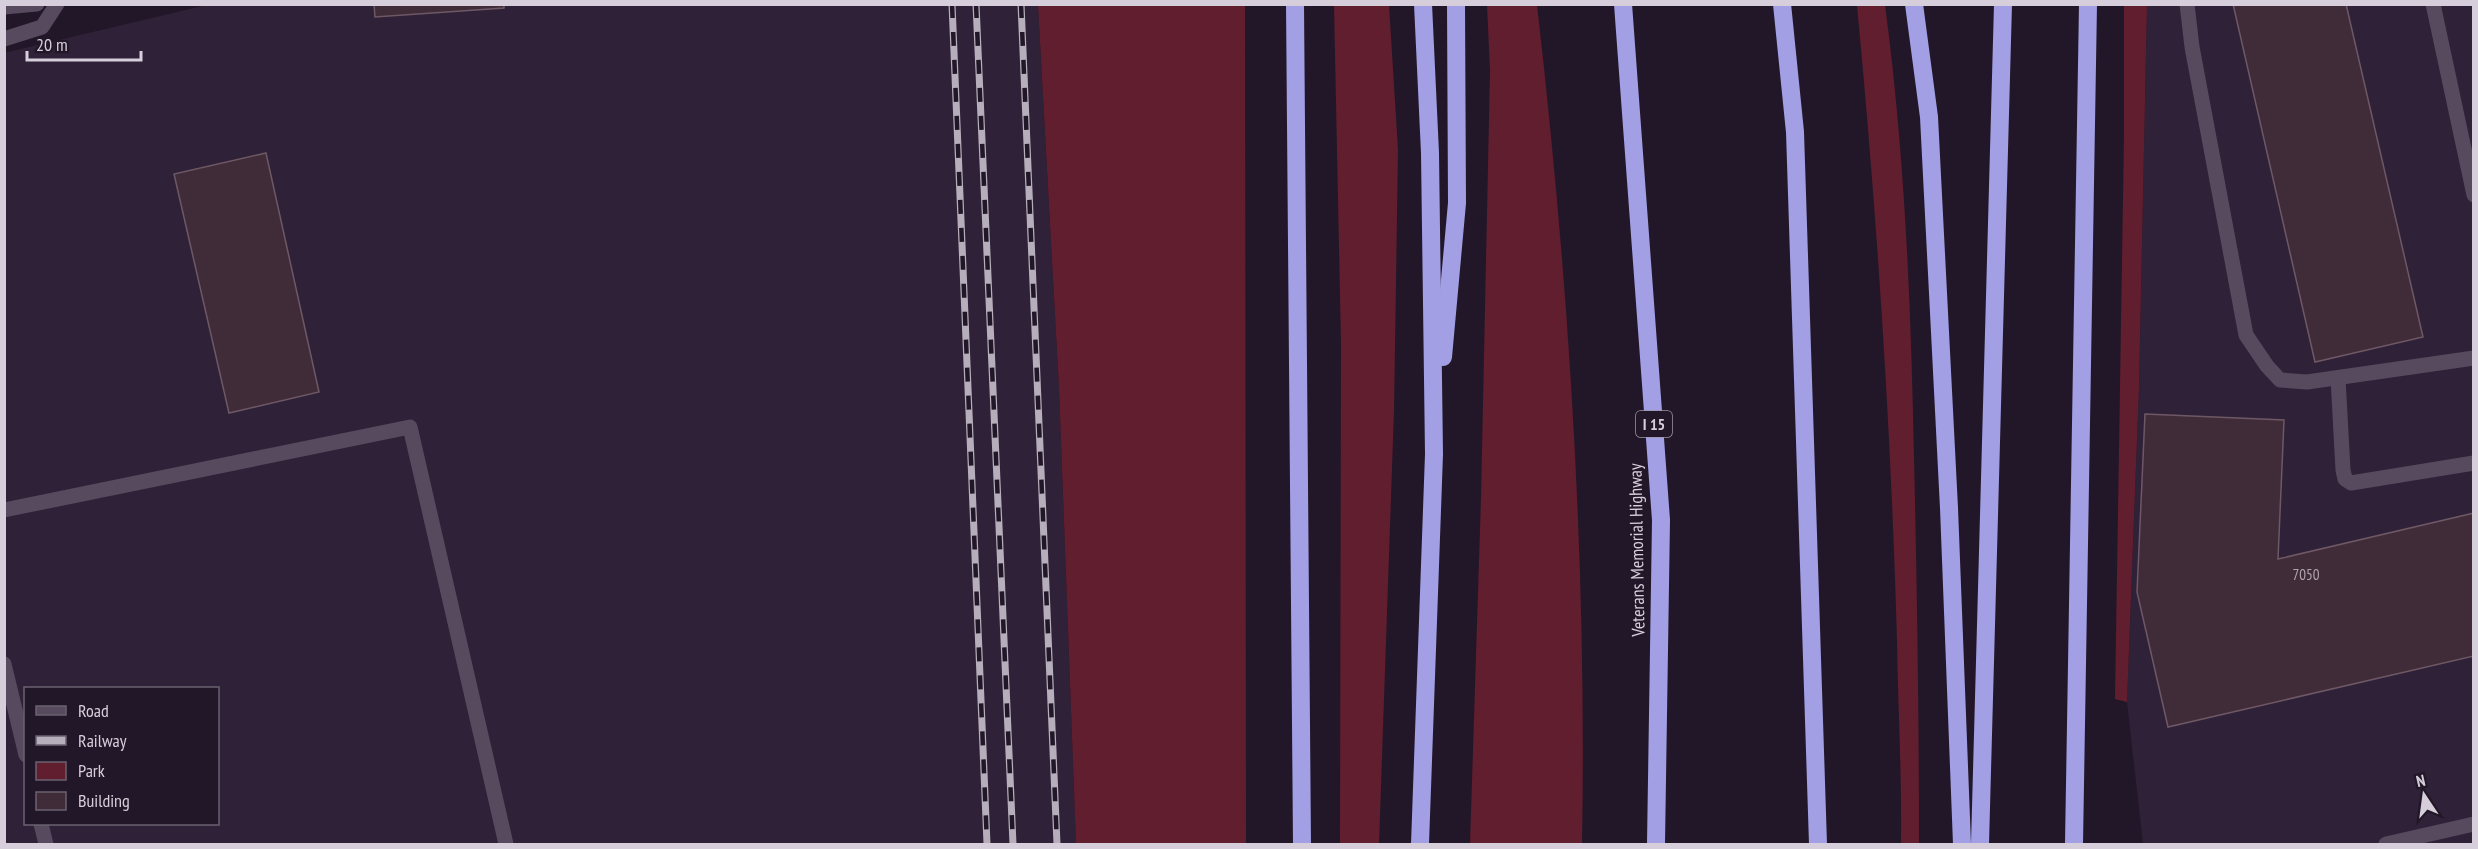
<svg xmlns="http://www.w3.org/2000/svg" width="2478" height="849" font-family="'PT Sans Narrow',sans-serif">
<rect width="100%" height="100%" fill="#221728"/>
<g fill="#2f2137" fill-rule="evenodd">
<path d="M 211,4 L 1038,5 L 1059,388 L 1076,844 L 5,844 L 4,53 ZM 26,688 L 218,688 L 218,824 L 26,824 Z"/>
<path d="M 2147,5 L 2473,5 L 2473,844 L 2143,844 L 2127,702 L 2139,387 Z"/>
</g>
<g fill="#611e2f">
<path d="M 1038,5 L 1245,5 L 1246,844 L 1076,844 L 1059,388 Z"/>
<path d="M 1334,5 L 1389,5 L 1398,150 L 1394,410 L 1379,844 L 1340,844 L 1341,343 Z"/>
<path d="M 1487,5 L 1537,5 C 1569,283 1587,564 1582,844 L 1470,844 L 1481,498 L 1490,71 Z"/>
<path d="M 1857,5 L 1885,5 C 1905,155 1911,306 1914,458 C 1917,587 1919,716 1919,844 L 1901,844 C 1902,776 1898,708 1897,640 C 1891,428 1877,216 1857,5 Z"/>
<path d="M 2147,5 L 2139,387 L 2127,702 L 2115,699 L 2124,136 L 2124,5 Z"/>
</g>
<g fill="#402c38" stroke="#6e5866" stroke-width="1.5">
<path d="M 374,4 L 504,4 L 504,8 L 375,17 Z"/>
<path d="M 2233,4 L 2346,4 L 2423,337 L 2315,362 Z"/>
<path d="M 266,153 L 319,392 L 229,413 L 174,174 Z"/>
<path d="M 2145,414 L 2284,420 L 2278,559 L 2474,513 L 2474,656 L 2168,727 L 2137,592 Z"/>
</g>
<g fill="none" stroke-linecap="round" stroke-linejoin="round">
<g stroke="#574a5e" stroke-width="15">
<path d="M 2187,4 L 2192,47 L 2246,335 L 2267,366 L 2280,380 L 2307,382 L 2474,358"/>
<path d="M 4,7 L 37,4"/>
<path d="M 4,39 L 42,27 L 57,4"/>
<path d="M 2338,378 L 2343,470 L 2345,479 L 2351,483 L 2474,463"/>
<path d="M 4,510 L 410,427 L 506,844"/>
<path d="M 2386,844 L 2474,824"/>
</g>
<g stroke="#574a5e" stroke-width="15">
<path d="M 2433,4 L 2474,195"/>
<path d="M 4,664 L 26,755"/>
<path d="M 41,824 L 46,844"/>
</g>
<g stroke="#a29fe4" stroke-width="18">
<path d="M 1295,4 L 1302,844"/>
<path d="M 1623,4 L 1661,520 L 1656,844"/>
<path d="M 1782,4 L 1795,132 L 1818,844"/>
<path d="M 1914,4 L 1929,117 L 1949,508 L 1962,844"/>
<path d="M 1443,357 L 1457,203 L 1456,4"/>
<path d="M 1420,844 L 1434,454 L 1430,153 L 1423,4"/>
<path d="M 1980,844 L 2003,4"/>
<path d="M 2074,844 L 2088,4"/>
</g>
<defs>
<g id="rail">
<path d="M 952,4 L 987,844"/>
<path d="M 976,4 L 1013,844"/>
<path d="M 1021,4 L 1057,844"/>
</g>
</defs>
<use href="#rail" stroke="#b6aebb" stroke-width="7"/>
<use href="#rail" stroke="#221728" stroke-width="4.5" stroke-dasharray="14" stroke-linecap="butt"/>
</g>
<g text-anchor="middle" stroke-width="4.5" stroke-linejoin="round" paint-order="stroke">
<g font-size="15" fill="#b0a6b2">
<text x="2306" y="580">7050</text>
</g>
<rect fill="#221728" stroke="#a098a5" stroke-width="1.5" x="1636" y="411" width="36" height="26" rx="4.5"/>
<g font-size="16" font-weight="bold" fill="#d6cfdb">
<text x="1654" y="430">I 15</text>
</g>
<g font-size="18" fill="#d6cfdb" stroke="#221728">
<text transform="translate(1637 550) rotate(-91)" y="6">Veterans Memorial Highway</text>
</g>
</g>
<rect width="2478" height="849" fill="none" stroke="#d6cfdb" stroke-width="12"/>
<rect x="24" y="687" width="195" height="138" fill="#221728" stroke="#6a6170" stroke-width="1.5"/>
<rect x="36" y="706" width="30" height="9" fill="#574a5e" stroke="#6a6170" stroke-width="1.5"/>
<text x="78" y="717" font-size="18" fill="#d6cfdb">Road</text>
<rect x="36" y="736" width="30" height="9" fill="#b6aebb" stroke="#6a6170" stroke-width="1.5"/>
<text x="78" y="747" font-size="18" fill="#d6cfdb">Railway</text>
<rect x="36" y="762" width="30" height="18" fill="#611e2f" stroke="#6a6170" stroke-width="1.5"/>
<text x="78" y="777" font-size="18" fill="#d6cfdb">Park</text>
<rect x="36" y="792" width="30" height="18" fill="#402c38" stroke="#6a6170" stroke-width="1.5"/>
<text x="78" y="807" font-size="18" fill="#d6cfdb">Building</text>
<g transform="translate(2424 795) rotate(347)" stroke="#221728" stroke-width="4.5" paint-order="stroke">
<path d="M0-4.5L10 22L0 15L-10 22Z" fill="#d6cfdb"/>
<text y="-9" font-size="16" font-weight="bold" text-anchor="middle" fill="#d6cfdb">N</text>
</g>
<path d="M27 51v9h114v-9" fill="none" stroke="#d6cfdb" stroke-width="3"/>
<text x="36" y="51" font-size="18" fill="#d6cfdb" stroke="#221728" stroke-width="4.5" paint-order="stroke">20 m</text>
</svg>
